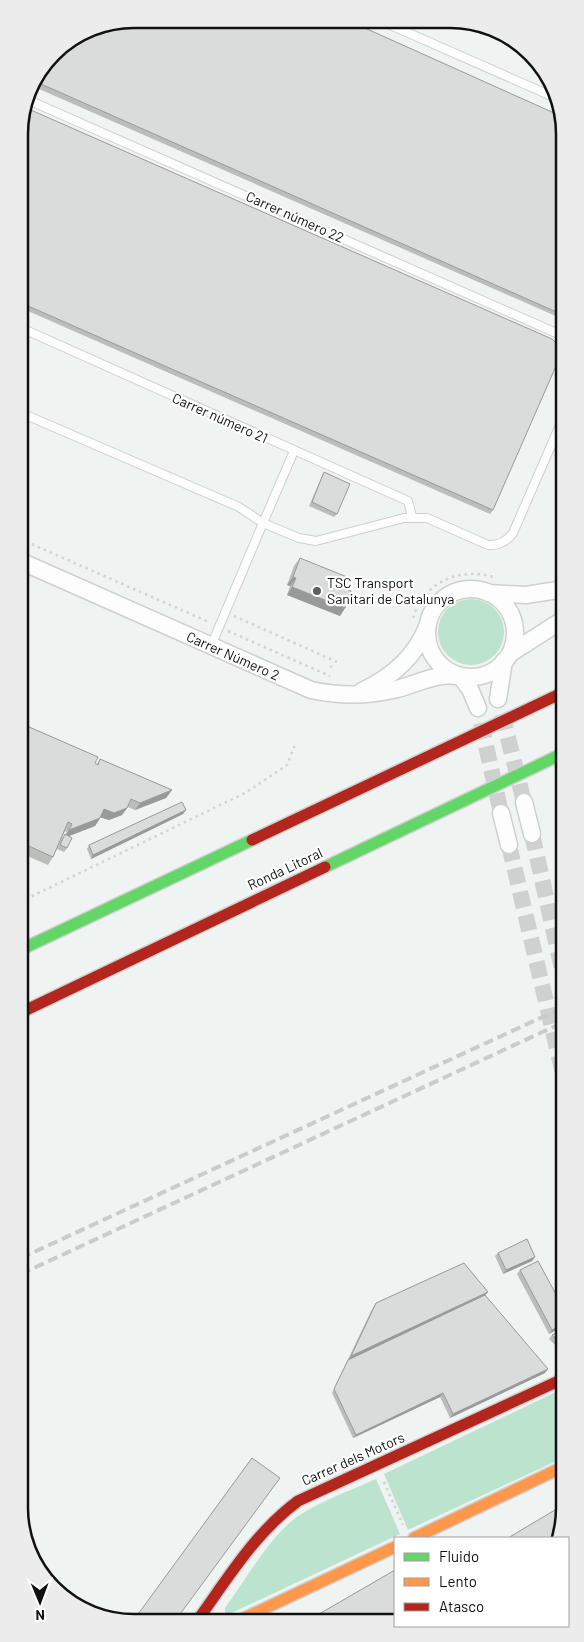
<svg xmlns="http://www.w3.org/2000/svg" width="584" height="1642" font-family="Barlow,sans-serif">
<rect width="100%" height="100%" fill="#eff3f1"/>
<g fill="#bce3cd">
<circle cx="471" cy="632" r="33"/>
<path d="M 556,1392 L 565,1409 L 565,1457 L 408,1530 L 384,1474 Z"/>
<path d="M 376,1479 L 400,1534 L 225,1616 L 225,1608 C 245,1581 267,1541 293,1520 C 313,1504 352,1490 376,1479 Z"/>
</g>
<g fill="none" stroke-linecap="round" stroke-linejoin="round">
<g stroke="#ced1cf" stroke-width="16" stroke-dasharray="16 8" stroke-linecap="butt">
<path d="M 502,714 L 524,802"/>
<path d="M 481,723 L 501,813"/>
<path d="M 532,834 L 564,978"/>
<path d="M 509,845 L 564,1078"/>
</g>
<defs>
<g id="lane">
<path d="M 379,20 L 556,98"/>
<path d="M 26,99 L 563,336"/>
<path d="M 19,327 L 408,501 L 412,516"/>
<path d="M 19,412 L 239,507 L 263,523 L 294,451"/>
<path d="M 211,646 L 263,523 L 299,538 L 316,541 L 404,518 L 427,518 L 488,545 C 499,546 507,541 513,533 L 563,418"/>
</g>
<g id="street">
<path d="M 20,561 L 311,690 C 339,696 369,696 397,689 C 417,684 435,673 457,676"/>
<circle cx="471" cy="633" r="44"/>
<path d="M 488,593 L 526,595 L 564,589"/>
<path d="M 511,653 L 564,619"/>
<path d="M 460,676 L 470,689 L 478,708"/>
<path d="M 362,691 C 390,678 415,657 427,627"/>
<path d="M 498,699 L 504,661"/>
<path d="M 524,802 L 532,834"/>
<path d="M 501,813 L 509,845"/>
</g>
<g id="fast">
<path d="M 325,867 L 564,753"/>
<path d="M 20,950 L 252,840"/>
</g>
<g id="slow">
<path d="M 414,1538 L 565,1466"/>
<path d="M 238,1621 L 395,1547"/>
</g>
<g id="jam">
<path d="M 252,840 L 564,692"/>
<path d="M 20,1013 L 325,867"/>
<path d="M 197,1621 C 228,1578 255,1533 298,1501 L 565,1378"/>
</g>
</defs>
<use href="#lane" stroke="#cdd0ce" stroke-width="10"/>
<use href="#street" stroke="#cdd0ce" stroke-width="19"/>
<use href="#fast" stroke="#cdd0ce" stroke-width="14"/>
<use href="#slow" stroke="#cdd0ce" stroke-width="14"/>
<use href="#jam" stroke="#cdd0ce" stroke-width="14"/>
<g stroke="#d2d3d2" stroke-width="2.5" stroke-dasharray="2.5 4" stroke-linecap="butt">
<path d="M 20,539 L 209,622"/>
<path d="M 234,616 L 337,662"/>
<path d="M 413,618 C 424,582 459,567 494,577"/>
<path d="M 228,631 L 330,676"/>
<path d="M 330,666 L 334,668"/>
<path d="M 20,902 L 245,793 L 287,765 L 295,745"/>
<path d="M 384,1482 L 403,1525"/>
</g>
<use href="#lane" stroke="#fdfdfd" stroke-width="8"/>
<use href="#street" stroke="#fdfdfd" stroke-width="16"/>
<use href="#fast" stroke="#63d668" stroke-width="11"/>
<use href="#slow" stroke="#ff974d" stroke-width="11"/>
<use href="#jam" stroke="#b3261e" stroke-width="11"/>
<g stroke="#cacccc" stroke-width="4" stroke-dasharray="10 5" stroke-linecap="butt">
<path d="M 21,1258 L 564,1007"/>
<path d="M 21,1274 L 564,1022"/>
</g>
</g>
<g fill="#bbbdbb">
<path d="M 58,47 L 563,117 L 563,318 L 558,317 L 30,85 L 31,82 Z"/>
<path d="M 19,126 L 493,510 L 490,514 L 19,307 Z"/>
<path d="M 324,472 L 337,514 L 334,517 L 309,506 L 322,476 Z"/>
<path d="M 300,558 L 348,590 L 345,608 L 340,616 L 287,595 L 290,586 L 287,585 L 294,566 Z"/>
<path d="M 20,723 L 97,764 L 100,759 L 172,790 L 166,798 L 135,810 L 128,807 L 122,815 L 109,820 L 101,817 L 95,826 L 69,836 L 67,848 L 64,852 L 57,849 L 62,838 L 67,832 L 65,831 L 53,857 L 48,865 L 20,853 Z"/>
<path d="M 186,810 L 183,814 L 91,859 L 87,849 L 89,845 Z"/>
<path d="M 498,1253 L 535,1257 L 532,1261 L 503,1274 L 495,1256 Z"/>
<path d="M 520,1270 L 565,1325 L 549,1334 L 517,1274 Z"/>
<path d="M 485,1295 L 545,1373 L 450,1418 L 440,1397 L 353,1438 L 332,1393 L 371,1311 L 376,1303 Z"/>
<path d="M 565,1329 L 565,1354 L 564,1354 L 549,1339 L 552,1335 Z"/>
</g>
<g fill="#989a99">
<path d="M 561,314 L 563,314 L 563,318 L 558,317 Z"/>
<path d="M 293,577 L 296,578 L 290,586 L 287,585 Z"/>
<path d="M 292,587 L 345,608 L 340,616 L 287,595 Z"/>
<path d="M 172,790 L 166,798 L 135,810 L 140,803 Z"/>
<path d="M 127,808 L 122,815 L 109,820 L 99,817 L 104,809 Z"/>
<path d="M 186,810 L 183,814 L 91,859 L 93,855 Z"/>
<path d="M 100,818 L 95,826 L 64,838 L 69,830 Z"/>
<path d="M 535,1257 L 532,1261 L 503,1274 L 506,1270 Z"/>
<path d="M 488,1292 L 482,1299 L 348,1360 L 351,1356 Z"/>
<path d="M 565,1323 L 565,1325 L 549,1334 L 552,1330 Z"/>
<path d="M 548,1369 L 545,1373 L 450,1418 L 453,1414 Z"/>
<path d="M 443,1393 L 440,1397 L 353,1438 L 356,1435 Z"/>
</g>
<g fill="#d9dcda" stroke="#989a99">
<path d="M 133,19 L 347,20 L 563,117 L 563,314 L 561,314 L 32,80 L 58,47 L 90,27 Z"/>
<path d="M 24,107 L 552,339 L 563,350 L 493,510 L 19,302 L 19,126 Z"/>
<path d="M 324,472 L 350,484 L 337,514 L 312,502 Z"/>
<path d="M 300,558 L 352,579 L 348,590 L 351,591 L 345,608 L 292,587 L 296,578 L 293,577 Z"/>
<path d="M 20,723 L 98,757 L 95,763 L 98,765 L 100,759 L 172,790 L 140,803 L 131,799 L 127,808 L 114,813 L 104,809 L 100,818 L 69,830 L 72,824 L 68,822 L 53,857 L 20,842 Z"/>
<path d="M 182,802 L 186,810 L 93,855 L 89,845 Z"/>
<path d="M 65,834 L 72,838 L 67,848 L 60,845 Z"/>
<path d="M 527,1239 L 535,1257 L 506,1270 L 498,1253 Z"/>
<path d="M 538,1261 L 565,1311 L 565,1323 L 552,1330 L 520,1270 Z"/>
<path d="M 464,1263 L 488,1292 L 351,1356 L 376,1303 Z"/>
<path d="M 485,1295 L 548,1369 L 453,1414 L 443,1393 L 356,1435 L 334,1389 L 348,1360 Z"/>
<path d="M 565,1329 L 565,1348 L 552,1335 Z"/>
<path d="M 252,1458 L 280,1478 L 175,1621 L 133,1621 Z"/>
<path d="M 565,1504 L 565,1516 L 556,1538 L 508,1538 Z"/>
<path d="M 395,1570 L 395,1621 L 307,1621 Z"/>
</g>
<circle fill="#5e615f" stroke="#fff" stroke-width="2" cx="317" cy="591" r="5"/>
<g text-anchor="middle" stroke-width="4.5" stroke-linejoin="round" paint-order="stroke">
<g font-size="14" fill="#101211" stroke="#fff">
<text transform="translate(295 217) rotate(24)" y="5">Carrer número 22</text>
<text transform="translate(220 418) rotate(24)" y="5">Carrer número 21</text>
<text transform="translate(233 656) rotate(24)" y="5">Carrer Número 2</text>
<text transform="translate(285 869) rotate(-25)" y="5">Ronda Litoral</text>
<text transform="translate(353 1459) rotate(-24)" y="5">Carrer dels Motors</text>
</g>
<g font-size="14" fill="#101211" stroke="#fff" text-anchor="start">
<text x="327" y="588">TSC Transport<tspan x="327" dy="16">Sanitari de Catalunya</tspan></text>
</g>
</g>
<path d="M0 0H584V1642H0ZM134 28H450A106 106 0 0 1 556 134V1508A106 106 0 0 1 450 1614H134A106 106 0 0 1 28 1508V134A106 106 0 0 1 134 28Z" fill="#ececec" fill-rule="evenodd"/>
<path fill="none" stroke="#101211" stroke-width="2.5" d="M134 28H450A106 106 0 0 1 556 134V1508A106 106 0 0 1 450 1614H134A106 106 0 0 1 28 1508V134A106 106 0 0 1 134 28Z"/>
<rect x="394" y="1537" width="175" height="90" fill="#ffffff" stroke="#9fa0a0"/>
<rect x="404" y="1553" width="25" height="8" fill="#63d668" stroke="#9fa0a0"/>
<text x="439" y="1562" font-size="15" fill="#101211">Fluido</text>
<rect x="404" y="1578" width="25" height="8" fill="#ff974d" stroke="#9fa0a0"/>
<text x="439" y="1587" font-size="15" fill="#101211">Lento</text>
<rect x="404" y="1603" width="25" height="8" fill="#b3261e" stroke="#9fa0a0"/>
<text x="439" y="1612" font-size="15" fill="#101211">Atasco</text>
<g transform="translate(40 1602) rotate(179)" stroke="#ffffff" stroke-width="4" paint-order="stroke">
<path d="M0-4L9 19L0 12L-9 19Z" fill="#101211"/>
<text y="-8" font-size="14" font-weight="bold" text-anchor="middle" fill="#101211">N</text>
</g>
</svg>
